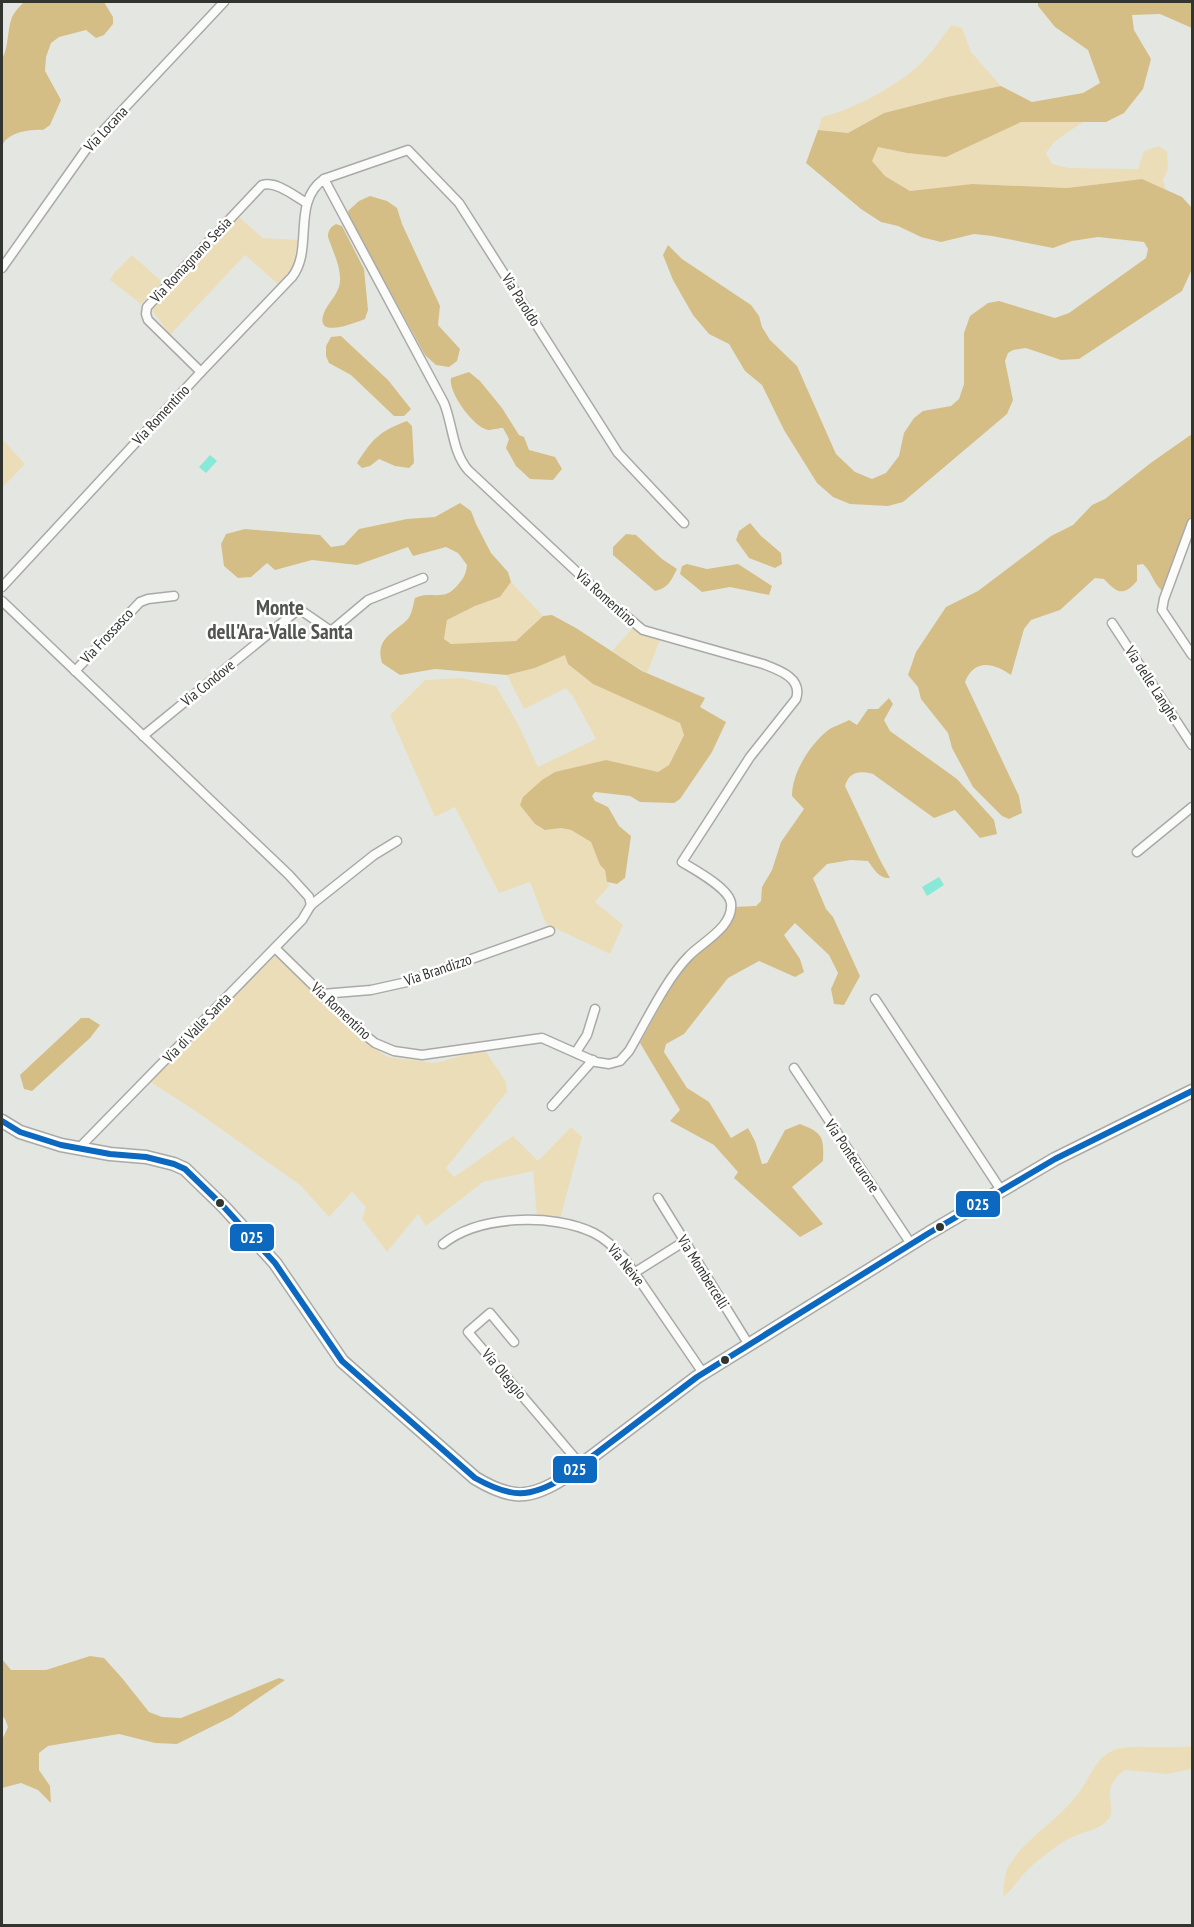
<svg xmlns="http://www.w3.org/2000/svg" width="1194" height="1927" font-family="'PT Sans Narrow',sans-serif">
<rect width="100%" height="100%" fill="#e4e7e1"/>
<g fill="#ecddb9">
<path d="M 951,25 L 962,28 L 971,52 L 1001,86 L 947,97 L 884,113 L 848,133 L 818,130 L 822,117 C 855,109 903,83 926,58 C 935,48 943,36 951,25 Z"/>
<path d="M 1021,122 L 1083,122 L 1054,142 L 1046,153 L 1052,164 L 1069,168 L 1138,169 L 1144,151 L 1159,146 L 1167,152 L 1168,169 L 1163,180 L 1166,191 L 1142,179 L 1067,188 L 972,184 L 910,191 L 885,176 L 871,160 L 878,147 L 907,153 L 994,133 Z"/>
<path d="M 239,217 L 263,238 L 298,240 L 293,266 L 279,285 L 245,255 L 170,335 L 152,310 Z"/>
<path d="M 132,255 L 162,282 L 141,304 L 110,280 L 114,273 Z"/>
<path d="M 2,439 L 25,464 L 3,487 L 2,485 Z"/>
<path d="M 511,582 L 543,616 L 516,641 L 451,644 L 444,639 L 447,620 L 475,606 L 500,597 Z"/>
<path d="M 632,629 L 660,640 L 647,673 L 612,651 Z"/>
<path d="M 565,655 L 646,707 L 680,723 L 684,734 L 669,765 L 658,773 L 606,760 L 545,830 L 561,828 L 571,830 L 591,842 L 600,865 L 605,870 L 607,882 L 610,885 L 595,902 L 623,925 L 610,954 L 546,924 L 530,882 L 499,893 L 455,807 L 435,817 L 390,715 L 425,680 L 461,678 L 496,686 L 518,724 L 538,767 L 596,739 L 574,698 L 566,688 L 524,709 L 507,675 L 535,668 Z"/>
<path d="M 275,956 L 370,1046 L 388,1057 L 436,1063 L 484,1049 L 506,1082 L 507,1092 L 446,1168 L 454,1177 L 513,1136 L 538,1161 L 571,1127 L 582,1137 L 560,1219 L 537,1217 L 533,1171 L 483,1182 L 426,1226 L 418,1214 L 387,1252 L 362,1219 L 366,1207 L 352,1192 L 329,1217 L 300,1185 L 197,1112 L 149,1081 Z"/>
<path d="M 1192,1746 L 1192,1769 L 1167,1774 L 1125,1770 C 1096,1790 1121,1809 1106,1822 C 1098,1830 1079,1833 1068,1839 C 1052,1849 1034,1862 1021,1877 C 1015,1884 1011,1891 1003,1897 C 1004,1887 1004,1873 1009,1865 C 1028,1835 1063,1818 1082,1788 C 1092,1774 1096,1757 1114,1750 C 1133,1744 1171,1749 1192,1746 Z"/>
</g>
<g fill="#d5be85">
<path d="M 24,2 L 104,2 L 113,17 L 113,24 L 104,35 L 96,38 L 86,30 L 59,37 L 51,43 L 46,57 L 45,71 L 61,100 L 50,125 L 43,130 C 32,129 9,132 3,144 C 2,147 2,154 2,158 L 2,59 C 9,46 7,30 12,17 C 15,11 20,6 24,2 Z"/>
<path d="M 1038,2 L 1192,2 L 1192,28 L 1160,14 L 1132,15 L 1134,30 L 1151,59 L 1143,89 L 1124,113 L 1106,122 L 1021,122 L 946,157 L 907,153 L 878,147 L 872,161 L 885,176 L 910,191 L 972,184 L 1067,188 L 1142,179 L 1182,197 L 1192,208 L 1192,269 L 1182,291 L 1079,359 L 1061,360 L 1026,348 L 1013,350 L 1008,353 L 1005,361 L 1013,400 L 1007,414 L 903,502 L 888,506 L 850,504 L 833,497 L 817,483 L 784,430 L 762,385 L 745,371 L 729,344 L 709,334 L 693,315 L 673,280 L 663,255 L 668,245 L 682,259 L 751,305 L 759,316 L 762,327 L 770,340 L 797,366 L 836,454 L 855,472 L 872,479 L 886,473 L 899,456 L 904,433 L 914,418 L 923,411 L 951,406 L 959,399 L 964,384 L 964,333 L 970,316 L 988,303 L 999,301 L 1055,318 L 1069,313 L 1146,258 L 1148,249 L 1144,242 L 1098,237 L 1072,241 L 1053,248 L 992,236 L 974,234 L 941,242 L 921,237 L 898,226 L 881,222 L 861,209 L 806,163 L 818,130 L 848,133 L 884,113 L 947,97 L 1001,86 L 1032,102 L 1083,93 L 1100,83 L 1088,50 L 1055,27 L 1038,6 Z"/>
<path d="M 370,196 L 387,201 L 397,208 L 402,224 L 440,306 L 438,325 L 460,349 L 457,361 L 449,367 L 436,365 L 425,355 L 349,216 L 348,211 L 359,201 Z"/>
<path d="M 336,224 L 342,226 L 364,269 L 368,310 L 365,319 C 357,322 317,339 323,316 C 327,302 341,294 340,278 C 340,265 332,249 328,237 C 328,231 330,227 336,224 Z"/>
<path d="M 341,336 L 388,380 L 411,409 L 404,416 L 394,416 L 351,375 L 329,363 L 326,356 L 326,346 L 331,337 Z"/>
<path d="M 469,372 L 480,381 L 502,408 L 519,435 L 524,437 L 529,450 L 555,457 L 562,469 L 553,480 L 530,479 L 516,466 L 506,448 L 509,439 L 503,428 C 499,428 492,430 488,430 C 473,427 448,392 451,378 Z"/>
<path d="M 407,421 L 412,426 L 414,463 L 409,468 L 395,466 L 379,459 L 370,466 L 362,468 L 357,463 C 373,438 380,431 407,421 Z"/>
<path d="M 1192,434 L 1192,514 L 1166,586 L 1162,591 C 1152,581 1153,574 1143,564 L 1137,565 L 1137,581 C 1123,597 1117,593 1104,579 L 1095,578 L 1060,610 L 1031,620 L 1024,629 L 1011,675 C 994,663 974,658 965,682 L 1019,796 L 1022,813 L 1009,819 L 1002,816 L 973,787 L 952,748 L 948,733 L 921,699 L 918,687 L 908,675 L 916,652 L 946,607 L 978,591 L 1051,536 L 1073,525 L 1092,505 L 1105,499 L 1152,462 Z"/>
<path d="M 460,503 L 471,511 L 476,524 L 491,553 L 508,572 L 511,582 L 500,597 L 475,606 L 447,620 L 444,639 L 451,644 L 516,641 L 543,616 L 552,615 L 576,628 L 642,671 L 705,698 L 700,707 L 726,722 L 712,752 L 680,799 L 674,803 L 640,802 L 630,796 L 595,792 L 592,796 L 595,801 L 608,807 L 619,826 L 631,836 L 625,878 L 617,884 L 607,882 L 605,870 L 600,865 L 591,842 L 571,830 L 561,828 L 545,830 L 535,824 L 520,805 L 523,797 L 542,780 L 555,772 L 606,760 L 658,772 L 669,765 L 684,735 L 680,723 L 593,684 L 568,664 L 565,655 L 535,668 L 507,675 L 435,669 L 400,675 L 382,663 C 375,639 392,634 407,620 C 412,615 413,605 415,598 C 431,590 442,602 456,587 C 463,579 466,575 467,565 L 458,553 L 446,547 L 413,556 L 408,547 L 357,565 L 312,560 L 275,570 L 267,563 L 251,577 L 238,578 L 224,566 L 221,544 L 226,534 L 245,529 L 320,535 L 331,547 L 344,545 L 359,529 L 407,519 L 435,517 Z"/>
<path d="M 750,523 L 761,536 L 781,553 L 782,564 L 775,568 L 749,558 L 736,540 L 739,531 Z"/>
<path d="M 626,534 L 636,535 L 662,559 L 677,569 C 671,581 668,588 655,591 L 613,555 L 613,547 Z"/>
<path d="M 687,564 L 707,569 L 738,564 L 772,586 L 769,595 L 730,587 L 702,592 L 680,574 L 682,566 Z"/>
<path d="M 889,698 L 893,704 L 884,720 L 890,731 L 957,779 L 994,820 L 997,834 L 980,838 L 955,810 L 934,818 L 873,774 C 859,770 849,772 845,786 L 880,860 L 890,878 C 879,879 874,869 868,861 L 851,860 L 827,864 L 813,878 L 826,909 L 833,917 L 860,976 L 844,1005 L 834,1004 L 831,989 L 838,973 L 829,955 L 795,923 L 784,935 L 800,959 L 804,972 L 795,977 L 759,961 L 728,978 L 684,1034 L 666,1044 L 664,1052 L 687,1088 L 709,1102 L 731,1138 L 748,1128 L 755,1141 L 762,1164 L 767,1163 L 785,1130 L 800,1124 C 823,1133 824,1137 823,1161 L 792,1187 L 823,1224 L 800,1237 L 734,1178 L 738,1172 L 714,1145 L 670,1121 L 680,1110 L 640,1043 L 676,977 L 689,960 L 709,944 L 733,907 L 756,906 L 761,901 L 762,887 L 772,870 L 781,842 L 804,809 L 792,796 C 792,773 809,746 827,731 C 833,726 842,724 849,720 L 857,725 L 868,709 L 878,709 Z"/>
<path d="M 81,1018 L 89,1018 L 100,1025 L 90,1038 L 32,1091 L 24,1089 L 20,1075 Z"/>
<path d="M 90,1656 L 104,1658 L 122,1678 L 149,1712 L 162,1717 L 181,1718 L 279,1678 L 285,1680 L 231,1717 L 177,1744 L 155,1743 L 119,1734 L 48,1746 L 39,1753 L 39,1770 L 50,1786 L 51,1803 L 38,1790 L 21,1783 L 2,1788 L 2,1740 L 8,1727 L 5,1719 L 2,1716 L 2,1659 L 11,1670 L 46,1670 Z"/>
</g>
<g fill="#87e9d6">
<path d="M 210,455 L 217,461 L 206,473 L 199,467 Z"/>
<path d="M 939,877 L 944,885 L 927,896 L 922,887 Z"/>
</g>
<g fill="none" stroke-linecap="round" stroke-linejoin="round">
<defs>
<g id="street">
<path d="M 324,179 L 408,150 L 459,203 L 618,453 L 684,523"/>
<path d="M 2,268 L 87,148 L 224,2"/>
<path d="M 201,372 L 148,320 L 146,314 L 147,307 L 262,185 C 277,181 294,196 307,203"/>
<path d="M 1192,523 L 1164,599 L 1162,610 L 1192,655"/>
<path d="M 2,587 L 201,372 L 292,277 C 314,249 291,202 324,179 L 444,403 C 453,425 452,451 468,470 L 609,602 L 643,630 L 763,664 C 779,670 803,678 796,699 L 750,757 L 682,862 C 695,870 729,888 731,903 C 734,927 702,942 689,956 C 666,979 646,1022 629,1051 L 620,1061 L 609,1064 L 596,1062 L 542,1038 L 422,1055 L 394,1051 L 375,1043 L 360,1031 L 275,948"/>
<path d="M 2,601 L 289,875 L 309,897 L 311,905"/>
<path d="M 1112,623 L 1192,745"/>
<path d="M 75,671 L 140,602 L 148,599 L 174,596"/>
<path d="M 143,736 L 299,609 L 331,631 L 368,600 L 423,578"/>
<path d="M 1137,852 L 1192,807"/>
<path d="M 311,905 L 374,855 L 397,841"/>
<path d="M 322,994 L 371,990 L 407,982 L 550,931"/>
<path d="M 875,999 L 1001,1190"/>
<path d="M 576,1052 L 587,1035 L 595,1009"/>
<path d="M 794,1068 L 911,1244"/>
<path d="M 552,1106 L 593,1060"/>
<path d="M 79,1148 L 302,920 L 311,905"/>
<path d="M 658,1198 L 749,1345"/>
<path d="M 443,1244 C 479,1215 553,1213 594,1233 C 606,1239 616,1249 625,1259 L 703,1373"/>
<path d="M 634,1273 L 685,1241"/>
<path d="M 514,1342 L 490,1313 L 468,1332 L 581,1465"/>
</g>
<path id="secondary" d="M 2,1121 L 20,1132 L 61,1145 L 110,1154 L 146,1157 L 174,1164 L 185,1169 L 224,1207 L 275,1263 L 342,1361 L 475,1478 C 511,1500 530,1500 565,1477 L 697,1377 L 929,1233 L 1055,1159 L 1192,1091"/>
</defs>
<use href="#street" stroke="#a9aaa7" stroke-width="11"/>
<use href="#secondary" stroke="#a9aaa7" stroke-width="15"/>
<use href="#street" stroke="#fbfbfa" stroke-width="8"/>
<use href="#secondary" stroke="#fbfbfa" stroke-width="12"/>
<defs>
<path id="bus-1" d="M 2,1121 L 20,1132 L 61,1145 L 110,1154 L 146,1157 L 174,1164 L 185,1169 L 224,1207 L 275,1263 L 342,1361 L 475,1478 C 511,1498 529,1499 565,1477 L 697,1377 L 929,1233 L 1055,1159 L 1192,1091"/>
</defs>
<use href="#bus-1" stroke="#fff" stroke-width="10"/>
<use href="#bus-1" stroke="#0c69bf" stroke-width="6"/>
</g>
<g fill="#323430" stroke="#fff" stroke-width="2">
<circle cx="220" cy="1203" r="5"/>
<circle cx="940" cy="1227" r="5"/>
<circle cx="725" cy="1360" r="5"/>
</g>
<g text-anchor="middle" stroke-width="5" stroke-linejoin="round" paint-order="stroke">
<g font-size="15" fill="#323430" stroke="#fff">
<text transform="translate(106 129) rotate(-47)" y="5">Via Locana</text>
<text transform="translate(191 260) rotate(-47)" y="5">Via Romagnano Sesia</text>
<text transform="translate(521 300) rotate(58)" y="5">Via Paroldo</text>
<text transform="translate(161 415) rotate(-47)" y="5">Via Romentino</text>
<text transform="translate(606 598) rotate(42)" y="5">Via Romentino</text>
<text transform="translate(107 636) rotate(-47)" y="5">Via Frossasco</text>
<text transform="translate(208 683) rotate(-39)" y="5">Via Condove</text>
<text transform="translate(1152 684) rotate(57)" y="5">Via delle Langhe</text>
<text transform="translate(438 970) rotate(-19)" y="5">Via Brandizzo</text>
<text transform="translate(341 1011) rotate(43)" y="5">Via Romentino</text>
<text transform="translate(197 1028) rotate(-46)" y="5">Via di Valle Santa</text>
<text transform="translate(852 1156) rotate(56)" y="5">Via Pontecurone</text>
<text transform="translate(626 1265) rotate(51)" y="5">Via Neive</text>
<text transform="translate(703 1272) rotate(58)" y="5">Via Mombercelli</text>
<text transform="translate(504 1374) rotate(50)" y="5">Via Oleggio</text>
</g>
<g font-size="21" font-weight="bold" fill="#51554d" stroke="#fff">
<text x="280" y="615">Monte<tspan x="280" dy="24">dell'Ara-Valle Santa</tspan></text>
</g>
</g>
<g stroke="#fff" stroke-width="2">
<rect x="955" y="1190" width="46" height="28" rx="6" fill="#0c69bf"/>
<rect x="229" y="1223" width="46" height="29" rx="6" fill="#0c69bf"/>
<rect x="552" y="1455" width="46" height="29" rx="6" fill="#0c69bf"/>
</g>
<g font-size="16" text-anchor="middle" font-weight="bold" fill="#fff">
<text x="978" y="1210">025</text>
<text x="252" y="1243">025</text>
<text x="575" y="1475">025</text>
</g>
<rect width="1194" height="1927" fill="none" stroke="#323430" stroke-width="6"/>
</svg>
